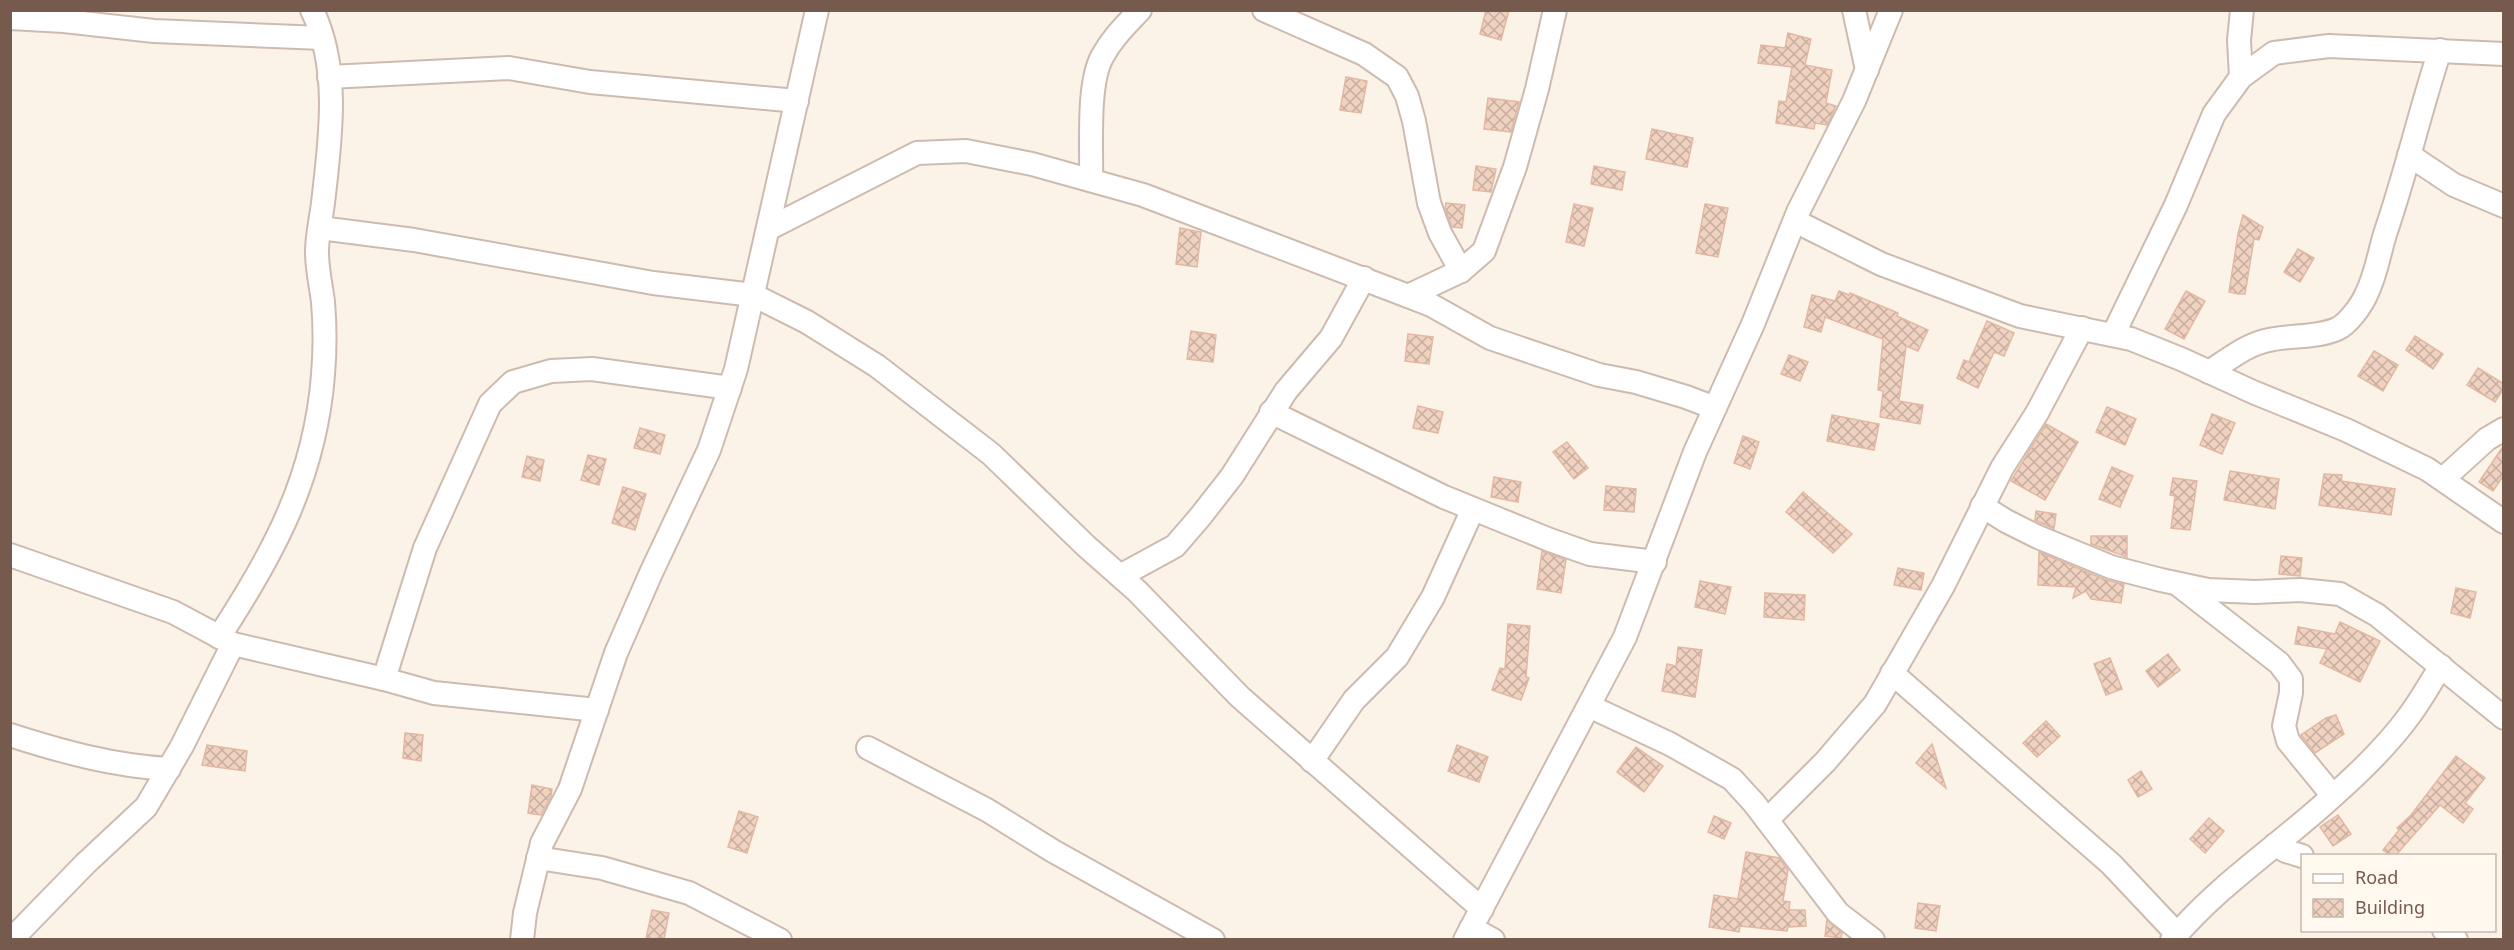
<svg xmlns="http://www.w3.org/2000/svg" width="2514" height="950" font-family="'Noto Sans',sans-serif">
<defs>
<pattern id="building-cross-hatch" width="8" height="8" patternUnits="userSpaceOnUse" patternTransform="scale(1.5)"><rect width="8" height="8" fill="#f0d2c1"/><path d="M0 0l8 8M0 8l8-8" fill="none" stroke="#c7ad9f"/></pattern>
</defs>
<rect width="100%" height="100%" fill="#fcf3e8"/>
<g fill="url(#building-cross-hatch)" stroke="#e3b8a2" stroke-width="1.5">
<path d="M 1486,10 L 1509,10 L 1501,40 L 1480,34 Z"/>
<path d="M 1788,33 L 1811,39 L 1805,65 L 1832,70 L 1826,103 L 1836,106 L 1827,125 L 1815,123 L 1814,129 L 1776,123 L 1779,101 L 1786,102 L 1792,67 L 1758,63 L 1761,45 L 1785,48 Z"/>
<path d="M 1346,77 L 1367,81 L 1361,113 L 1340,110 Z"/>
<path d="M 1488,98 L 1519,102 L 1511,132 L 1484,129 Z"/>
<path d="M 1652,129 L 1693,138 L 1687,167 L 1646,159 Z"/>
<path d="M 1476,166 L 1496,169 L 1491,192 L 1473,190 Z"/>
<path d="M 1594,166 L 1625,172 L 1622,190 L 1591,184 Z"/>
<path d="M 1446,203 L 1465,205 L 1462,228 L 1452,227 L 1445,208 Z"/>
<path d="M 1574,204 L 1593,208 L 1584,246 L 1566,242 Z"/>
<path d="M 1705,204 L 1728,208 L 1718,257 L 1696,253 Z"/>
<path d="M 2243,215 L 2263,227 L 2259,240 L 2254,239 L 2245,294 L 2238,294 L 2229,292 L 2238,234 Z"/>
<path d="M 1180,228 L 1201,232 L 1197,267 L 1176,264 Z"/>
<path d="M 2298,249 L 2314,258 L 2300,282 L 2284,272 Z"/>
<path d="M 1839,291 L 1849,295 L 1850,293 L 1898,313 L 1897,316 L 1928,330 L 1918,351 L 1906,346 L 1899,401 L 1923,405 L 1920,424 L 1880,417 L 1883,391 L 1878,390 L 1883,339 L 1825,317 L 1821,332 L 1804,327 L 1812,295 L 1835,301 Z"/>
<path d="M 2186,291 L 2205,301 L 2184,339 L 2165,329 Z"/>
<path d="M 1987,321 L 2014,333 L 2004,356 L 1994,352 L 1978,388 L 1957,378 L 1964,360 L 1969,362 Z"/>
<path d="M 1191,331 L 1216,335 L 1213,362 L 1187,359 Z"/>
<path d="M 1408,334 L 1433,337 L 1429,364 L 1405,361 Z"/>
<path d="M 2415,336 L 2443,354 L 2433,369 L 2406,350 Z"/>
<path d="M 2374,351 L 2398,365 L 2383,391 L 2358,376 Z"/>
<path d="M 1789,355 L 1808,362 L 1800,381 L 1781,374 Z"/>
<path d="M 2478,368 L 2504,384 L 2504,388 L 2495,402 L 2467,385 Z"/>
<path d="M 1418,406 L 1443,412 L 1438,433 L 1413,428 Z"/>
<path d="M 2107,407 L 2136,419 L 2125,445 L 2096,432 Z"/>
<path d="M 2212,414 L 2235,423 L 2222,454 L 2200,445 Z"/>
<path d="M 1832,415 L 1879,424 L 1874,450 L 1827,441 Z"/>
<path d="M 2046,424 L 2078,442 L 2045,500 L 2011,481 Z"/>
<path d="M 640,428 L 665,435 L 660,454 L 634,448 Z"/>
<path d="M 1743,436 L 1759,442 L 1750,469 L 1734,463 Z"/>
<path d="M 1567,442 L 1588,468 L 1574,479 L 1553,452 Z"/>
<path d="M 2504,445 L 2504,475 L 2493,491 L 2479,482 Z"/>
<path d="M 588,455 L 606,459 L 599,485 L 581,480 Z"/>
<path d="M 527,456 L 544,460 L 540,481 L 522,477 Z"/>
<path d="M 2112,467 L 2133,476 L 2120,507 L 2099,499 Z"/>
<path d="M 2230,471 L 2279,479 L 2275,509 L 2224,500 Z"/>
<path d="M 2324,474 L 2342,475 L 2341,481 L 2395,489 L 2391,515 L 2319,505 Z"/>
<path d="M 1494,477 L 1521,482 L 1518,502 L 1491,497 Z"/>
<path d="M 2173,478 L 2197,481 L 2190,530 L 2171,528 L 2175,496 L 2170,495 Z"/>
<path d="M 1606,486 L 1636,489 L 1634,512 L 1604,510 Z"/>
<path d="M 623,487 L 646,494 L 635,530 L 612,523 Z"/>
<path d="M 1803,492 L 1852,534 L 1833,553 L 1786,512 Z"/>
<path d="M 2036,511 L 2056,514 L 2054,529 L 2035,520 Z"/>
<path d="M 2091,536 L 2127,536 L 2127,557 L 2091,544 Z"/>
<path d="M 1542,551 L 1566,560 L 1561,593 L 1537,589 Z"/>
<path d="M 2039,552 L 2106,580 L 2124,584 L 2121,603 L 2091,599 L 2086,591 L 2073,598 L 2076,587 L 2038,585 Z"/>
<path d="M 2281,556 L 2302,558 L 2300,576 L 2279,574 Z"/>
<path d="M 1898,568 L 1924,573 L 1921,590 L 1894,585 Z"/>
<path d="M 1700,581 L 1731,587 L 1725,614 L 1695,607 Z"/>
<path d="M 2456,588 L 2476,592 L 2470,618 L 2451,613 Z"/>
<path d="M 1765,593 L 1805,595 L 1804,620 L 1764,617 Z"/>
<path d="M 2340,622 L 2380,641 L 2360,682 L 2320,663 L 2327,649 L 2295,644 L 2298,627 L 2335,634 Z"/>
<path d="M 1508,624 L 1530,626 L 1526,677 L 1529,678 L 1521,700 L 1492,690 L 1500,668 L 1505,669 Z"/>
<path d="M 1678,647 L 1702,650 L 1695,697 L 1662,691 L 1667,664 L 1676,666 Z"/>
<path d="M 2168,654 L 2180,670 L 2158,687 L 2146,671 Z"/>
<path d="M 2110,658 L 2122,689 L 2106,695 L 2094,664 Z"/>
<path d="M 2336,715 L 2344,734 L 2315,753 L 2301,735 L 2326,718 Z"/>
<path d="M 2046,721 L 2060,736 L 2037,757 L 2023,743 Z"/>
<path d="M 405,733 L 423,735 L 421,761 L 403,758 Z"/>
<path d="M 1932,744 L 1946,788 L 1916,763 Z"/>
<path d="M 207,745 L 247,751 L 245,771 L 202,765 Z"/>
<path d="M 1457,745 L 1488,757 L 1479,782 L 1448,771 Z"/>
<path d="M 1636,747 L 1663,766 L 1644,792 L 1617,772 Z"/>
<path d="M 2456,756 L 2485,778 L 2465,803 L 2473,809 L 2463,823 L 2440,805 L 2396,855 L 2390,855 L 2383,850 L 2399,830 L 2397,828 L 2411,815 Z"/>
<path d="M 2141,771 L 2152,789 L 2138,797 L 2128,780 Z"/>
<path d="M 532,785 L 552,789 L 551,796 L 541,815 L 528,813 Z"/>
<path d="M 739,811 L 758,817 L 747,853 L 728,847 Z"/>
<path d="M 2338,815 L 2351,834 L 2333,846 L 2320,827 Z"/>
<path d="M 1714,816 L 1731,823 L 1724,839 L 1708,832 Z"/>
<path d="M 2209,818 L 2224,831 L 2205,853 L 2190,839 Z"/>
<path d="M 1746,852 L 1779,858 L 1788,870 L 1783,901 L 1790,902 L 1789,910 L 1805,910 L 1806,926 L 1788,927 L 1787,931 L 1740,926 L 1739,932 L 1709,927 L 1714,895 L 1738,899 Z"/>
<path d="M 1918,903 L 1940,906 L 1936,931 L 1915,928 Z"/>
<path d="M 652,910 L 669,913 L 664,939 L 646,939 Z"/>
<path d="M 1827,920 L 1842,933 L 1841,938 L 1825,936 Z"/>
</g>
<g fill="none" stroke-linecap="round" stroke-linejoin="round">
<defs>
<g id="street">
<path d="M 1264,10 L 1364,54 L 1397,77 L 1407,96 L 1414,121 L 1429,203 L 1440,233 L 1461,271"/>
<path d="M 1854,10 L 1867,70"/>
<path d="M 10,18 L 64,21 L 154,31 L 322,38"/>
<path d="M 329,77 L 509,68 L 590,82 L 797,101"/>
<path d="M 2241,77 L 2239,40 L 2242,10"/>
<path d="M 2409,155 L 2454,185 L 2504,206"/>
<path d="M 1091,180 C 1092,147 1087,85 1102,57 C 1112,38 1126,25 1140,10"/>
<path d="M 1795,221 L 1881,264 L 2020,316 L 2131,339 L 2181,359 L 2253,392 L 2346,430 L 2427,469 L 2504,522"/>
<path d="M 320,228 L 414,240 L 653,283 L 753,295 L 807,322 L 877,366 L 991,454 L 1086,546 L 1137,591 L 1240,697 L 1482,909"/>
<path d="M 768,229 L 917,153 L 966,151 L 1032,164 L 1143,195 L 1408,296 L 1431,305 L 1490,338 L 1599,375 L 1636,382 L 1686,397 L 1715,408"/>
<path d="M 1408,296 L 1461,271 L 1484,251 L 1515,167 L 1537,89 L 1555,10"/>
<path d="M 2113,335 L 2176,205 L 2214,114 L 2241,77 L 2274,53 L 2329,46 L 2504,54"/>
<path d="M 2209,372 C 2228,360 2247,344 2269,340 C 2291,335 2316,338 2337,329 C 2348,324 2361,306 2366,295 C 2376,275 2379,254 2385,234 C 2406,173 2420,111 2440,50"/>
<path d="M 1271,412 L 1444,497 L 1550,540 L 1590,554 L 1655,562"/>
<path d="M 2443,479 L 2487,439 L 2504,429"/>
<path d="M 1982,506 L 2006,521 L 2038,537 L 2111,567 L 2161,580 L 2208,590 L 2255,592 L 2300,590 L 2340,594 L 2377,615 L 2504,718"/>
<path d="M 10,555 L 173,612 L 233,644 L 384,679 L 434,693 L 597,710"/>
<path d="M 1120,576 L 1175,546 L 1200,517 L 1232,476 L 1286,391 L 1331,338 L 1364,278"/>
<path d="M 2180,586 L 2279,663 L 2291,679 L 2291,693 L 2284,726 L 2288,741 L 2333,796"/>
<path d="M 219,637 C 274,553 315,477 323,375 C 325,351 325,325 323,302 C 321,286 317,269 317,252 C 317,236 321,219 323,203 C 330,141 341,69 312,10"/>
<path d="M 1892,673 L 2111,864 L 2177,934"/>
<path d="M 384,679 L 425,548 L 490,404 L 513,382 L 551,371 L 592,369 L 730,388"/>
<path d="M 1589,706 L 1670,744 L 1732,779 L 1754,803 L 1838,913 L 1873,940"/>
<path d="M 10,735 C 63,752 114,766 169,769"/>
<path d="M 868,748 L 987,810 L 1053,851 L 1213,940"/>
<path d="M 1312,761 L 1354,700 L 1397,657 L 1433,597 L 1473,509"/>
<path d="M 1767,820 L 1825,762 L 1875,704 L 1943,586 L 2002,468 L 2037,413 L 2082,328"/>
<path d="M 2275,845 L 2286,851 L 2302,856"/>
<path d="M 538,858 L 602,868 L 689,893 L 780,940"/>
<path d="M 1471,928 L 1493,940"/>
<path d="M 2444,930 L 2456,940"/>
<path d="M 11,940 L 85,864 L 146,807 L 182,746 L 233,644"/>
<path d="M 522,940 L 525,913 L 542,843 L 570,789 L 616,653 L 651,573 L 709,450 L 736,369 L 817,10"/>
<path d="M 1465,940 L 1625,637 L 1695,452 L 1753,324 L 1798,212 L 1854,101 L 1891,10"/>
<path d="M 2172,940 C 2219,884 2280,845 2333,796 C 2360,772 2388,745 2409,716 C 2421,700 2431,682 2441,666"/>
</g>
</defs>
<use href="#street" stroke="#cebbaf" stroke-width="26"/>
<use href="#street" stroke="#fff" stroke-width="22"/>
</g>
<rect width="2514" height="950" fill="none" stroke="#765a4d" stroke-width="24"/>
<rect x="2301" y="854" width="195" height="78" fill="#fef8ef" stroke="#c8b9ae" stroke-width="1.5"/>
<rect x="2313" y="874" width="30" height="9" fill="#ffffff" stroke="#c8b9ae" stroke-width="1.5"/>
<text x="2355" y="884" font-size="18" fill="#765a4d">Road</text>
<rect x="2313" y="899" width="30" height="18" fill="url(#building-cross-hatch)" stroke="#c8b9ae" stroke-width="1.5"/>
<text x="2355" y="914" font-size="18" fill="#765a4d">Building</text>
</svg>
